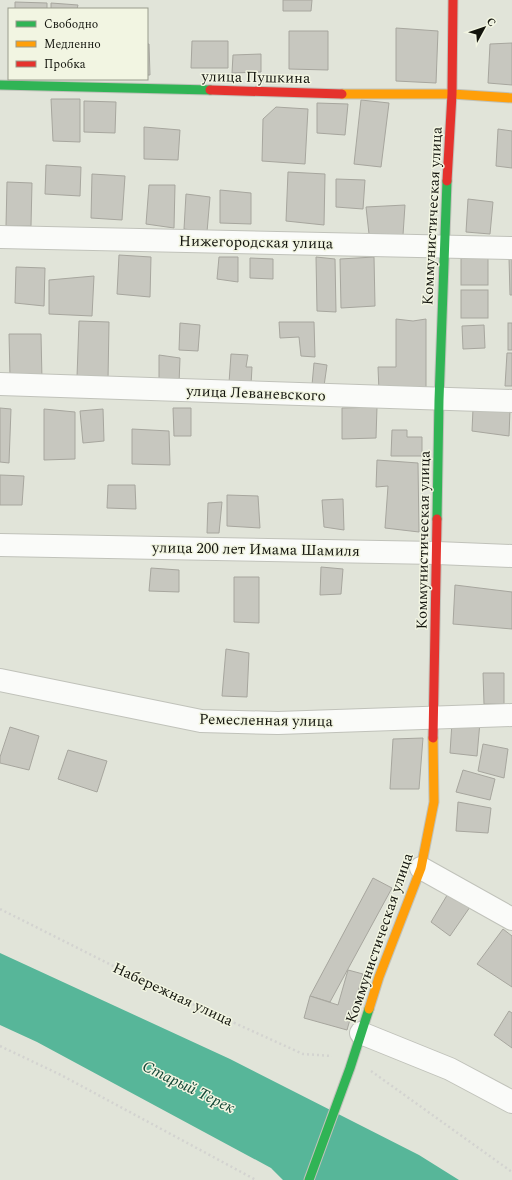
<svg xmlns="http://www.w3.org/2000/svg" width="512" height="1180" font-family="Spectral,serif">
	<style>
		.water { fill: #57b699 }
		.building { fill: #c7c7bf; stroke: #a7a69e }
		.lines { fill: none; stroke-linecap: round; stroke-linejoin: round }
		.street-casing { stroke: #c0c2ba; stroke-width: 24 }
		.fast-casing { stroke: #c0c2ba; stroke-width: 11 }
		.slow-casing { stroke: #c0c2ba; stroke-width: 11 }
		.jam-casing { stroke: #c0c2ba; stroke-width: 11 }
		.path { stroke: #d3d3d0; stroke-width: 2.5; stroke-dasharray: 2 3; stroke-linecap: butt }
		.street { stroke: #fafbf9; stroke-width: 22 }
		.fast { stroke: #30b455; stroke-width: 9 }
		.slow { stroke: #ff9f0a; stroke-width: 9 }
		.jam { stroke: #e5322d; stroke-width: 9 }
		.labels { text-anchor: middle; stroke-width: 3; stroke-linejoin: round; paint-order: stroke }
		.street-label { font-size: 15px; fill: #13140d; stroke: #f2f5e2 }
		.water-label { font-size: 16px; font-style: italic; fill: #154838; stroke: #f2f5e2 }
	</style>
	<rect width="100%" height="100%" fill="#e1e4d9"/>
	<path class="water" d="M0 953 230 1059 419 1155 459 1180H283L271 1168 37 1042 0 1025Z"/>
	<g class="building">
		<path d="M283 0H312L311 11H283Z"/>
		<path d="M15 2 47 3V9H15Z"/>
		<path d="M51 3 78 5 77 9H51Z"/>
		<path d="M396 28 438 31 436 83 396 81Z"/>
		<path d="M289 31H328V70L289 69Z"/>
		<path d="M192 41H228V68H191Z"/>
		<path d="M512 43V85L488 83 490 44Z"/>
		<path d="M147 44H149L150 75H147Z"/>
		<path d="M261 54V72L232 73 233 55Z"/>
		<path d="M51 99H80V142L53 141Z"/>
		<path d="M361 100 389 103 381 167 354 164Z"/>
		<path d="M84 101 116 102 115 133 84 132Z"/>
		<path d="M317 103 348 104 345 135 317 133Z"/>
		<path d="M276 107 308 109 305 164 262 161 263 119Z"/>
		<path d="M144 127 180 130 178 160 144 159Z"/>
		<path d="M498 129 512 131V168L496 166Z"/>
		<path d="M46 165 81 167 80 196 45 194Z"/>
		<path d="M288 172 325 174 324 225 286 221Z"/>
		<path d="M92 174 125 176 122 220 91 218Z"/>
		<path d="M336 179 365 180 363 209 336 207Z"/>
		<path d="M7 182 32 183 31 226H6Z"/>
		<path d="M149 185H175L174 228 146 224Z"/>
		<path d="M220 190 251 193V224L220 223Z"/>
		<path d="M186 194 210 197 207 232 184 229Z"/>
		<path d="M468 199 493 202 490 234 466 232Z"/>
		<path d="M405 205 403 235 369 234 366 207Z"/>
		<path d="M119 255 151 257 150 297 117 294Z"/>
		<rect x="461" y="255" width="27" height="30"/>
		<path d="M219 257H238V282L217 279Z"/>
		<path d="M316 257 335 259 336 312 317 311Z"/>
		<path d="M374 257 375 306 341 308 340 259Z"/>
		<path d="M250 258 273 259V279L250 278Z"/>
		<path d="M509 258H512V295H510Z"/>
		<path d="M16 267 45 268 44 306 15 303Z"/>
		<path d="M94 276 92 316 49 314V280Z"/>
		<rect x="461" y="290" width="27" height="28"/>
		<path d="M396 319 413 321 426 319V391H379L378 367H396Z"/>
		<path d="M79 321 109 322 108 380 77 377Z"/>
		<path d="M279 322H314L315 357 301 356 299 337 280 338Z"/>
		<path d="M180 323 200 325 198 351 179 350Z"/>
		<rect x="508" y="323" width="4" height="27"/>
		<path d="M484 325 485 348 463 349 462 326Z"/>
		<path d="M9 334H41L42 380 10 377Z"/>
		<path d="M507 353H512V386H505Z"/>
		<path d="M231 354 248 355 246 367H252L251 385 229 383Z"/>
		<path d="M159 355 180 358 179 384 159 383Z"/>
		<path d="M314 363 327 365 324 386 312 385Z"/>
		<path d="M377 407 376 438 342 439V408Z"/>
		<path d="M0 408 11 409 9 463 0 462Z"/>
		<path d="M173 408H191V436H174Z"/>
		<path d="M44 409 75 412V459L44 460Z"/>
		<path d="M103 409 104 441 83 443 80 411Z"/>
		<path d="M473 409 510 410 509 436 472 431Z"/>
		<path d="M132 429 169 431 170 465 132 464Z"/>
		<path d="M392 430H407V437H422V456H391Z"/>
		<path d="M377 460 418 463 419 532 385 528 388 486 376 487Z"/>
		<path d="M0 475 24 476 22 505H0Z"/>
		<path d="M108 485H135L136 509 107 508Z"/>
		<path d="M227 495 258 496 260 528 227 526Z"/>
		<path d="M343 499 344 530 324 527 322 500Z"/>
		<path d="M222 502 219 533H207L208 503Z"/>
		<path d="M321 567 343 569 341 594 320 595Z"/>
		<path d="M151 568 179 570V592L149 591Z"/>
		<path d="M234 577H259V623L234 622Z"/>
		<path d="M455 585 512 592V629L453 624Z"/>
		<path d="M226 649 249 653 247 697 222 696Z"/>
		<path d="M483 673H504V704H484Z"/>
		<path d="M452 722H480L477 756 450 753Z"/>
		<path d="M10 727 39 736 29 770 0 763V757Z"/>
		<path d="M423 738 419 789H390L393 739Z"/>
		<path d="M483 744 508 749 504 778 478 771Z"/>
		<path d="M68 750 107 761 97 792 58 779Z"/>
		<path d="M463 770 495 779 490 800 456 792Z"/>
		<path d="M458 802 491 808 488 833 456 831Z"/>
		<path d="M373 878 392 888 330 1002 310 996Z"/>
		<path d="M449 892 470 907 450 936 431 922Z"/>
		<path d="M503 929 512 936V987L477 964Z"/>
		<path d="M348 970 363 974 347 1030 304 1018 310 996 338 1005Z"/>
		<path d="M509 1011 512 1013V1048L494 1035Z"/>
	</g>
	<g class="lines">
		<defs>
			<g id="street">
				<path d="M0 237 512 248"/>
				<path d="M0 384 512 401"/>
				<path d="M0 545 437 553 512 556"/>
				<path d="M0 680 201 721 278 723 512 715"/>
				<path d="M421 868 512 919"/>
				<path d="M361 1033 450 1069 512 1102"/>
			</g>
			<g id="fast">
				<path d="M0 85 210 90"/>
				<path d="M437 519 439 400 447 181"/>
				<path d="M309 1180 350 1068 369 1009"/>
			</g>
			<g id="slow">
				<path d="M342 94H452L512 98"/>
				<path d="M369 1009 379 977 421 868 434 802 433 738"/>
			</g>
			<g id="jam">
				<path d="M210 90 342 94"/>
				<path d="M447 181 452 94 453 0"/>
				<path d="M433 738 437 519"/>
			</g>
		</defs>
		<use href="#street" class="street-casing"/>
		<use href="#fast" class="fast-casing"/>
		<use href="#slow" class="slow-casing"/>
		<use href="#jam" class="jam-casing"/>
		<g class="path">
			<path d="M0 909 155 987 303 1054 332 1056"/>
			<path d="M0 1046 61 1075 256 1180"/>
			<path d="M371 1071 512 1172"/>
		</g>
		<use href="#street" class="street"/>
		<use href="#fast" class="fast"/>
		<use href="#slow" class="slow"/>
		<use href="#jam" class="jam"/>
	</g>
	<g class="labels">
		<g class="street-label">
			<text transform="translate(256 77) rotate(1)" y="5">улица Пушкина</text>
			<text transform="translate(432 216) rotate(-87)" y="5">Коммунистическая улица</text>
			<text transform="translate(256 242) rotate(1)" y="5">Нижегородская улица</text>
			<text transform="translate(256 393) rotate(2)" y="5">улица Леваневского</text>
			<text transform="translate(423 540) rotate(-89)" y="5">Коммунистическая улица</text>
			<text transform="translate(256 549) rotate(1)" y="5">улица 200 лет Имама Шамиля</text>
			<text transform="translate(266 720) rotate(1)" y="5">Ремесленная улица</text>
			<text transform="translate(379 938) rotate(-71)" y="5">Коммунистическая улица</text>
			<text transform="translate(173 994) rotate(25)" y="5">Набережная улица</text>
		</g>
		<g class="water-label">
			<text transform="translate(189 1086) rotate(26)" y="6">Старый Терек</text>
		</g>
	</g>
	<rect x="8" y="8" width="140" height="72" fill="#f2f5e2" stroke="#999b8d"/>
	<rect x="16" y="21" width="20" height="6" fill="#30b455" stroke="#999b8d"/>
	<text x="44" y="28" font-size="12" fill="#13140d">Свободно</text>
	<rect x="16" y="41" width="20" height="6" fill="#ff9f0a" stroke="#999b8d"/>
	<text x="44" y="48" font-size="12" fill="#13140d">Медленно</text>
	<rect x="16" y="61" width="20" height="6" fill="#e5322d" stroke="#999b8d"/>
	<text x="44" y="68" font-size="12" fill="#13140d">Пробка</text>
	<g transform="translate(484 28) rotate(50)" stroke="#f2f5e2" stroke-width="3" paint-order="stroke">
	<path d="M0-3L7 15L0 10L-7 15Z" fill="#13140d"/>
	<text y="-6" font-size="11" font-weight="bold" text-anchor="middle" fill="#13140d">С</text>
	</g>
</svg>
